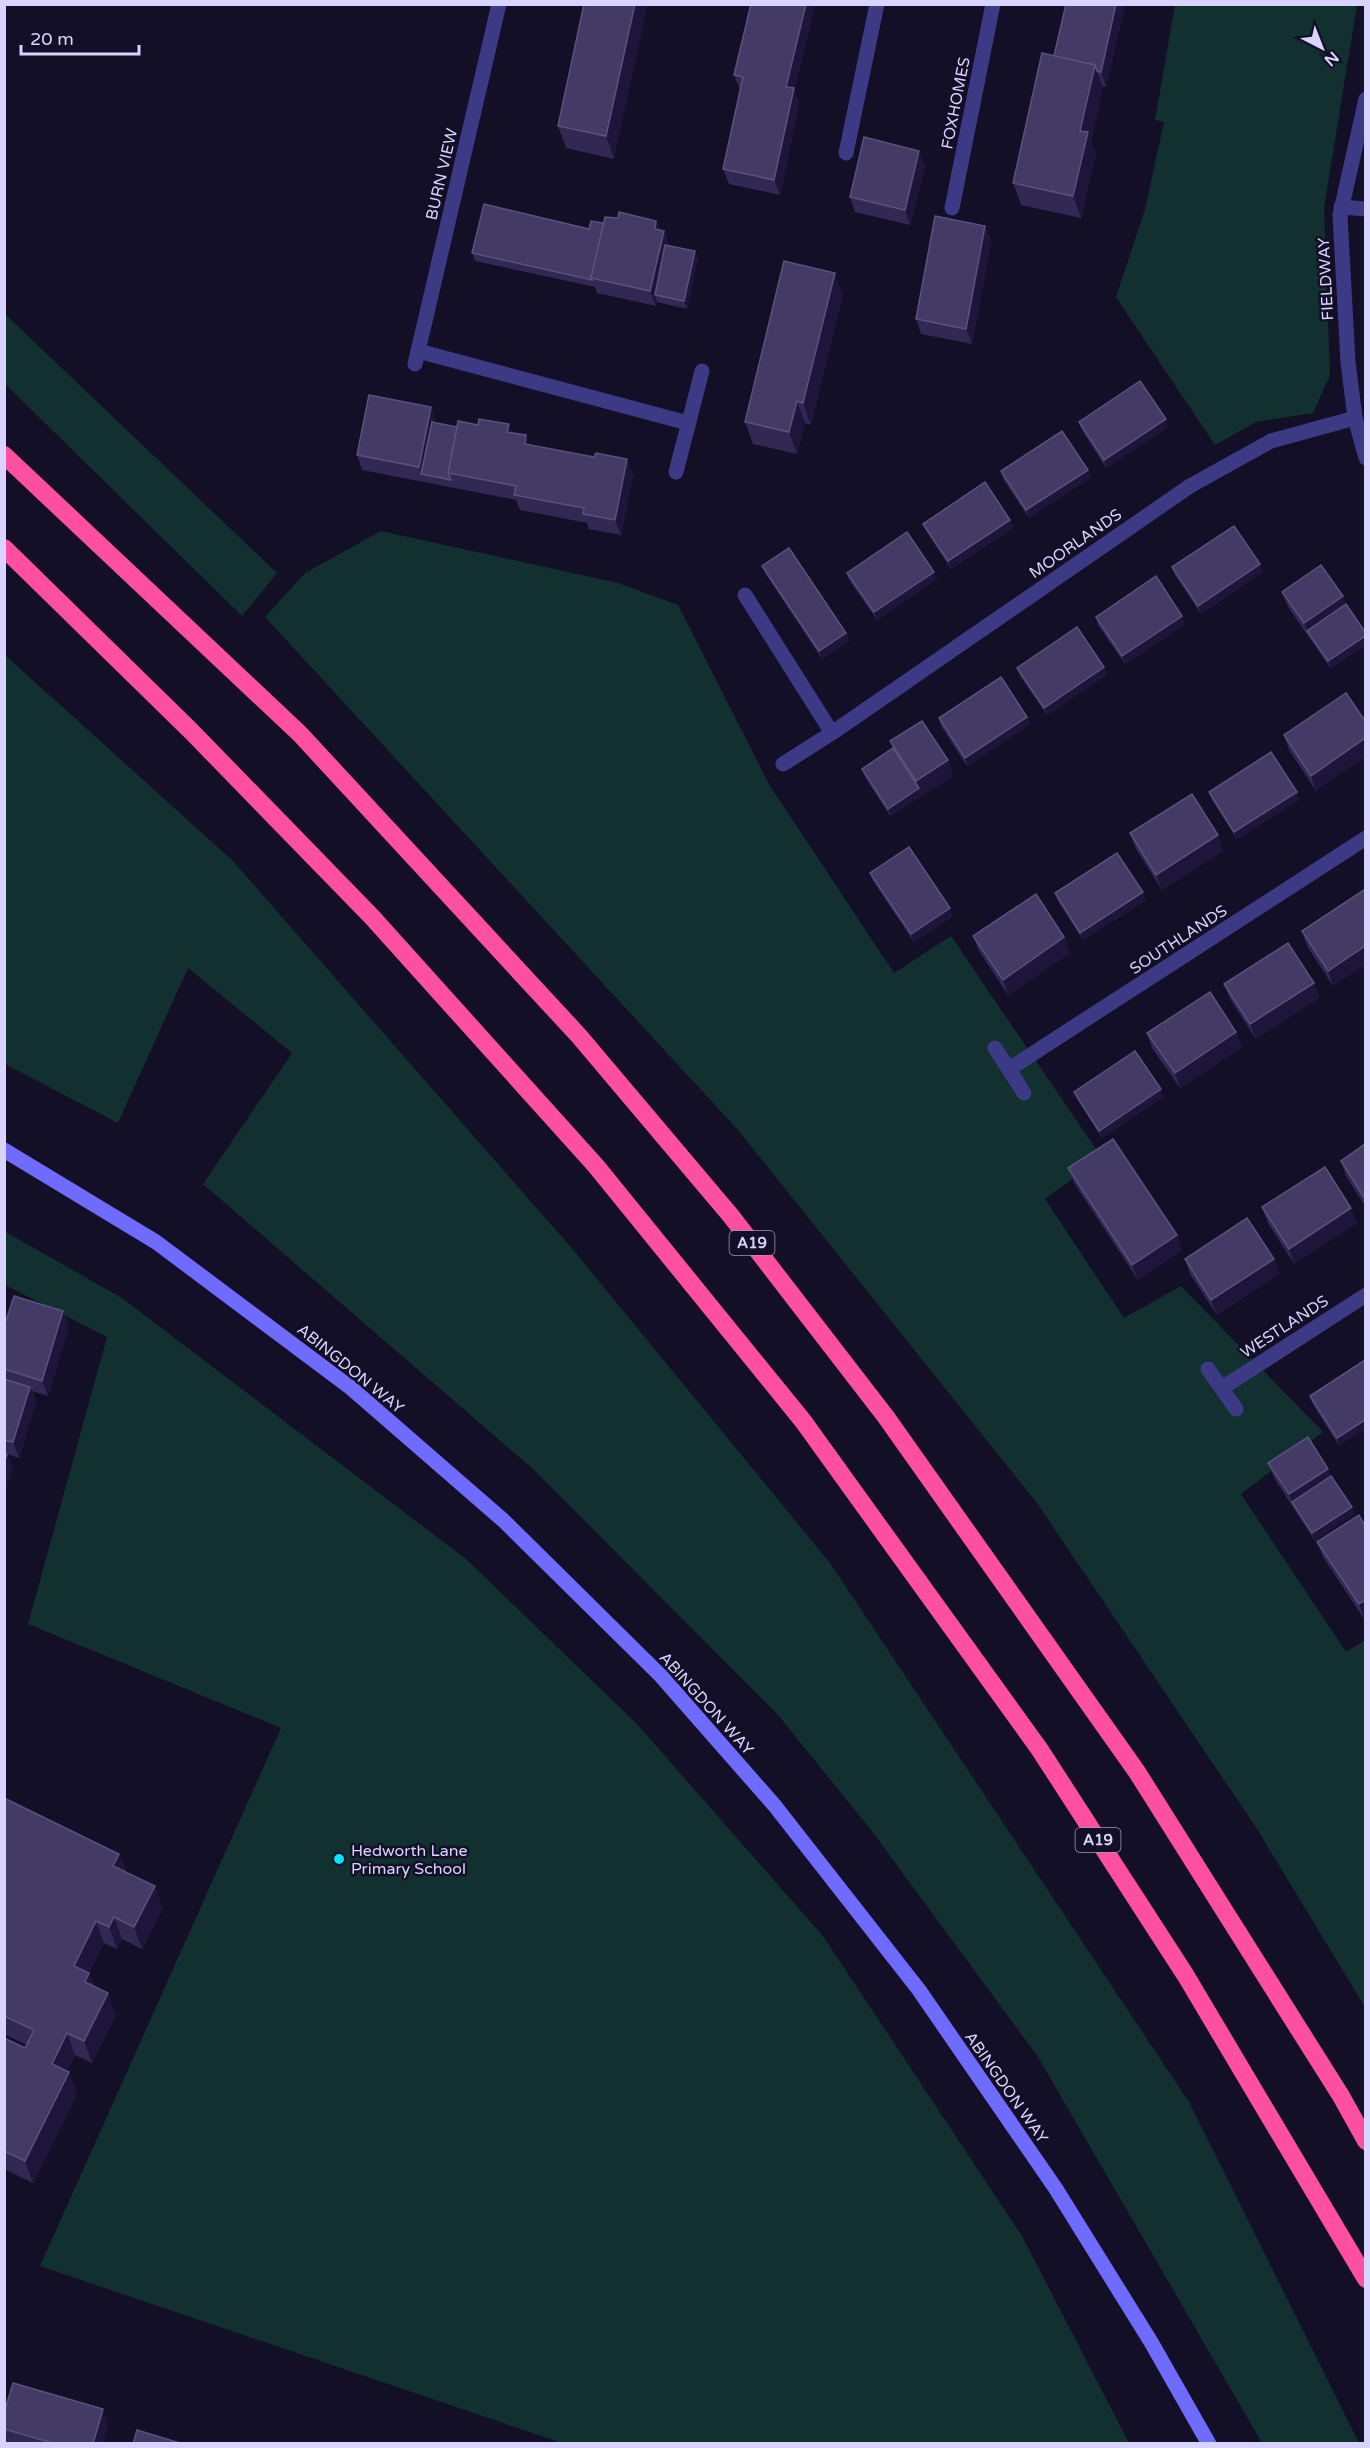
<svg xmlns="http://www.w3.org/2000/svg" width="1370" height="2448" font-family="'Varela Round',sans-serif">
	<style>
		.green { fill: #12302f }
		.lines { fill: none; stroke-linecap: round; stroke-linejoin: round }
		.street { stroke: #3d3a85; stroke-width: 15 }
		.secondary { stroke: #6f6bff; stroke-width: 15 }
		.highway { stroke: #ff4fa3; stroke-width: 18 }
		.wall { fill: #312854 }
		.shaded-wall { fill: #1d163a }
		.building { fill: #433a66; stroke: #5a527e; stroke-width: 1.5 }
		.poi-dot { fill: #00e5ff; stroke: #130f26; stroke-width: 2 }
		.labels { text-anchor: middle; stroke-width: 5; stroke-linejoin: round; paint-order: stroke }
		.shield { fill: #130f26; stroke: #9e99be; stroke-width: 1.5 }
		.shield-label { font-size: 15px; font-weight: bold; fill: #d9d4ff }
		.street-label { font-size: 16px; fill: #d9d4ff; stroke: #130f26 }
		.poi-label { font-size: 16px; fill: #d9d4ff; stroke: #130f26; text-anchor: start }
	</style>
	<rect width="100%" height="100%" fill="#130f26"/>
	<g class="green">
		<path d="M1175 5H1357L1324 208 1330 375 1313 413 1256 422 1215 445 1116 297 1145 209 1164 122 1155 120Z"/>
		<path d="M5 314 277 573 242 616 5 384Z"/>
		<path d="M381 531 618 583 678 605 770 786 894 973 951 936 1102 1158 1045 1199 1124 1318 1181 1286 1323 1432 1241 1494 1346 1652 1365 1640V2007L1257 1829 1037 1503 738 1130 265 617 305 573Z"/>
		<path d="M5 655 233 861 575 1252 830 1563 1189 2102 1359 2443H1262L1038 2057 871 1830 778 1715 533 1469 203 1184 292 1053 188 968 118 1123 5 1064Z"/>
		<path d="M4 1231 122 1298 466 1559 636 1723 823 1936 1022 2236 1129 2443H562L40 2266 281 1728 28 1624 107 1337 5 1285Z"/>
	</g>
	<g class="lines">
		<g class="street">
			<path d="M1366 99 1340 215 1348 362 1355 418 1366 458"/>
			<path d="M846 153 877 4"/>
			<path d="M1341 207 1366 209"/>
			<path d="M952 208 993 4"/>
			<path d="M418 351 688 423"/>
			<path d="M415 364 499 4"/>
			<path d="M676 472 702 371"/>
			<path d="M745 595 832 733 1190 486 1271 441 1355 418"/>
			<path d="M783 764 832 733"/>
			<path d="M995 1048 1024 1093"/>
			<path d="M1009 1069 1366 838"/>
			<path d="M1208 1369 1236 1409"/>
			<path d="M1222 1388 1366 1295"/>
		</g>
		<path class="secondary" d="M4 1150 156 1242 351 1388 504 1521 661 1676 775 1806 919 1990 1056 2189 1151 2342 1209 2444"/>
		<g class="highway">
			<path d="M4 455 300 734 579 1036 731 1216 886 1417 1137 1772 1341 2096 1366 2141"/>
			<path d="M4 548 191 731 372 917 596 1166 803 1421 1040 1750 1186 1976 1366 2279"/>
		</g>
	</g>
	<g class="wall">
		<path d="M584 4 614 159 566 148 558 126Z"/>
		<path d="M751 4H815L794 90 799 103 780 195 729 184 723 169 740 90 734 75Z"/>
		<path d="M1066 4H1125L1106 87H1103L1091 141 1096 154 1081 218 1021 205 1013 183 1054 56Z"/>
		<path d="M925 166 910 225 855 212 850 197Z"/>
		<path d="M618 218 656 221 660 230 670 246 695 251 698 259 687 309 657 302V301L656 306 597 293 595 287 475 261 472 253 589 229Z"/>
		<path d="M985 226 991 241 972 344 921 334 916 319Z"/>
		<path d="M843 295 811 425 805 423 797 454 753 444 745 422Z"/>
		<path d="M431 407 436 423 457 427 512 433 526 435 529 445 594 457 627 459 633 474 621 535 589 529 587 523 520 510 516 500 362 470 357 455Z"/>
		<path d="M1079 422 1168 427 1106 468 1082 430Z"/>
		<path d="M1088 470 1090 478 1029 518 1003 479 1001 471Z"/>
		<path d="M1010 520 1013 528 951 569 926 531 923 524Z"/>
		<path d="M1321 565 1331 669 1288 607 1282 592Z"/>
		<path d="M762 566 846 633 849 641 822 659 765 573Z"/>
		<path d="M1172 567 1263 572 1201 614 1175 575Z"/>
		<path d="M847 573 937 579 877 620 849 580Z"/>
		<path d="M1096 617 1185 624 1125 664 1098 625Z"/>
		<path d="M1017 668 1107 675 1047 715 1020 676Z"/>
		<path d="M1027 717 1030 724 967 766 941 726 939 718Z"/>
		<path d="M1365 721 1316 791 1289 750 1284 735Z"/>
		<path d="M890 741 948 760 953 776 890 816 865 777 862 769 893 748Z"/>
		<path d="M1209 792H1297L1299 800 1237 839 1212 800Z"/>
		<path d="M1130 833 1223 851 1162 890 1136 849Z"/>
		<path d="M870 873 953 916 914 942 873 881Z"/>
		<path d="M1364 890 1333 986 1307 946 1302 931Z"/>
		<path d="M1055 893 1146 900 1083 940 1058 901Z"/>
		<path d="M973 936 1064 937 1070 953 1008 995 979 951Z"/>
		<path d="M1314 983 1319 998 1256 1039 1230 999 1224 984Z"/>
		<path d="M1147 1033 1242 1047 1180 1088 1152 1048Z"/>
		<path d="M1074 1092 1163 1097 1102 1138 1077 1099Z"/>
		<path d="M1365 1144V1206L1346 1176 1341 1161Z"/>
		<path d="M1068 1168 1177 1235 1182 1250 1138 1280 1074 1183Z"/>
		<path d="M1262 1207 1357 1223 1294 1264 1268 1223Z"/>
		<path d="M1185 1259H1274L1279 1274 1217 1315 1190 1274Z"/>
		<path d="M63 1311 69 1326 48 1396 32 1391 36 1402 19 1458 4 1453V1327Z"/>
		<path d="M1365 1360 1339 1446 1312 1403 1310 1396Z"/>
		<path d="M1268 1463 1331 1476 1354 1514 1315 1541 1274 1478Z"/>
		<path d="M1365 1526V1619H1364L1323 1557 1317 1542Z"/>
		<path d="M4 1798 119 1854 126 1872 163 1908 142 1949 122 1939 117 1949 104 1943 89 1973 94 1986 116 2015 92 2063 75 2055 67 2071 69 2072 77 2094 33 2183 4 2169V2038L25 2048 27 2045 4 2034Z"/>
		<path d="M4 2413 108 2424 103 2444H9L6 2442 4 2439Z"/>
	</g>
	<g class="shaded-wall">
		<path d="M635 4H648L614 159 606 136Z"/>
		<path d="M806 4H815L794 90 799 103 780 195 774 180 786 87Z"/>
		<path d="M1116 4H1125L1106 87 1101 72Z"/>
		<path d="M1095 65 1103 87 1091 141 1096 154 1081 218 1073 196 1080 131Z"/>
		<path d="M919 151 925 166 910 225 905 210Z"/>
		<path d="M656 221 662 236 655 229Z"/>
		<path d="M985 226 991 241 972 344 966 329Z"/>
		<path d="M664 231 670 246 655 295 657 301 656 306 650 291Z"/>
		<path d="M695 251 698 259 687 309 684 301Z"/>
		<path d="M835 273 843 295 811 425 803 403Z"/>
		<path d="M797 401 805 423 797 454 789 432Z"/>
		<path d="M431 407 436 422 426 475 421 474 419 467Z"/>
		<path d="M1166 419 1168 427 1106 468 1104 460Z"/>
		<path d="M509 424 514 439 507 432Z"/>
		<path d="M526 435 531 451 525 444Z"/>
		<path d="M627 459 633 474 621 535 615 520Z"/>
		<path d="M1088 470 1090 478 1029 518 1026 510Z"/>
		<path d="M1010 520 1013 528 951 569 948 561Z"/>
		<path d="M1260 564 1263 572 1201 614 1198 606Z"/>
		<path d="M934 572 937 579 877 620 874 612Z"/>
		<path d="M1343 596 1349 611 1307 631 1304 623Z"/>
		<path d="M1182 616 1185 624 1125 664 1122 656Z"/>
		<path d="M846 633 849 641 822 659 819 651Z"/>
		<path d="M1365 636V645L1331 669 1328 661Z"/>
		<path d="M1104 667 1107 675 1047 715 1044 708Z"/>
		<path d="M1027 717 1030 724 967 766 965 758Z"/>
		<path d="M1365 738V757L1316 791 1311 776Z"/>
		<path d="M948 760 953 776 922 796 916 781Z"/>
		<path d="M919 788 922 796 890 816 888 809Z"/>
		<path d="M1297 792 1299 800 1237 839 1234 832Z"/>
		<path d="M1218 835 1223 851 1162 890 1156 875Z"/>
		<path d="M1143 892 1146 900 1083 940 1080 933Z"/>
		<path d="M950 908 953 916 914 942 911 934Z"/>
		<path d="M1064 937 1070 953 1008 995 1003 980Z"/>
		<path d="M1365 946V965L1333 986 1328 971Z"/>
		<path d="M1314 983 1319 998 1256 1039 1250 1024Z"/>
		<path d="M1236 1032 1242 1047 1180 1088 1175 1073Z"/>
		<path d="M1161 1089 1163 1097 1102 1138 1099 1131Z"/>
		<path d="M1351 1208 1357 1223 1294 1264 1289 1249Z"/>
		<path d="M1177 1235 1182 1250 1138 1280 1132 1265Z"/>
		<path d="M1274 1259 1279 1274 1217 1315 1211 1300Z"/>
		<path d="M63 1311 69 1326 48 1396 42 1381Z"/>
		<path d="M30 1387 36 1402 19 1458 13 1442Z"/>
		<path d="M1365 1420V1429L1339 1446 1337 1438Z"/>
		<path d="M7 1454 13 1469 4 1496V1463Z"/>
		<path d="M1328 1469 1334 1484 1292 1502 1289 1494Z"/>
		<path d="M1352 1507 1354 1514 1315 1541 1312 1533Z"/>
		<path d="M1365 1600V1619H1364L1359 1604Z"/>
		<path d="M119 1854 127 1876 113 1866Z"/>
		<path d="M155 1886 163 1908 142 1949 134 1927Z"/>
		<path d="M114 1917 122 1939 117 1949 109 1927Z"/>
		<path d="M96 1921 104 1943 82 1988 74 1966Z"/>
		<path d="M89 1973 97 1996 85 1982Z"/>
		<path d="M108 1993 116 2015 92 2063 84 2041Z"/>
		<path d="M67 2033 75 2055 60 2086 52 2064Z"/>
		<path d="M69 2072 77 2094 33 2183 25 2161Z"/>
		<path d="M103 2409 108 2424 103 2444H93Z"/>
	</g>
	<g class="building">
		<path d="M584 4H635L606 136 558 126Z"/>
		<path d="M751 4H806L786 87 794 88 774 180 723 169 743 77 734 75Z"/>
		<path d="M1066 4H1116L1101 72 1097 71 1095 65 1054 56Z"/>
		<path d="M1042 53 1095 65 1080 131 1088 132 1073 196 1013 183Z"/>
		<path d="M864 137 919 151 905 210 850 197Z"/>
		<path d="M484 204 589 229 591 221 604 223 591 278 592 280 472 253Z"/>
		<path d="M619 212 656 221 655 229 664 231 650 291 591 278 605 217 618 218Z"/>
		<path d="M935 216 985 226 966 329 916 319Z"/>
		<path d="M665 245 695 251 684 301 655 295Z"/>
		<path d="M784 261 835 273 803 403 797 401 789 432 745 422Z"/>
		<path d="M1140 381 1166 419 1104 460 1079 422Z"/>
		<path d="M369 395 431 407 419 467 357 455Z"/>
		<path d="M479 419 509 424 507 432 526 435 525 444 594 457 596 453 627 459 615 520 583 514 584 508 514 495 516 486 448 473 458 421 478 425Z"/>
		<path d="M432 422 457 427 448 473 451 480 421 474Z"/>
		<path d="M1062 431 1088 470 1026 510 1001 471Z"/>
		<path d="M985 482 1010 520 948 561 923 524Z"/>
		<path d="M1234 526 1260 564 1198 606 1172 567Z"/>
		<path d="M907 532 934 572 874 612 847 573Z"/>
		<path d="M789 548 846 633 819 651 762 566Z"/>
		<path d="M1321 565 1343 596 1304 623 1282 592Z"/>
		<path d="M1156 576 1182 616 1122 656 1096 617Z"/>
		<path d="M1346 604 1365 632V636L1328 661 1307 631Z"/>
		<path d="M1077 627 1104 667 1044 708 1017 668Z"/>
		<path d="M1001 677 1027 717 965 758 939 718Z"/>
		<path d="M1346 693 1365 721V738L1311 776 1284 735Z"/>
		<path d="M922 721 948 760 916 781 890 741Z"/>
		<path d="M893 748 919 788 888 809 862 769Z"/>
		<path d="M1271 752 1297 792 1234 832 1209 792Z"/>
		<path d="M1192 794 1218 835 1156 875 1130 833Z"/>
		<path d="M909 847 950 908 911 934 870 873Z"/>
		<path d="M1117 853 1143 892 1080 933 1055 893Z"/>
		<path d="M1364 890 1365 893V946L1328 971 1302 931Z"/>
		<path d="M1036 894 1064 937 1003 980 973 936Z"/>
		<path d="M1288 943 1314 983 1250 1024 1224 984Z"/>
		<path d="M1210 992 1236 1032 1175 1073 1147 1033Z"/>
		<path d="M1135 1051 1161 1089 1099 1131 1074 1092Z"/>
		<path d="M1113 1139 1177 1235 1132 1265 1068 1168Z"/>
		<path d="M1365 1144V1199L1341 1161Z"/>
		<path d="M1325 1167 1351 1208 1289 1249 1262 1207Z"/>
		<path d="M1247 1218 1274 1259 1211 1300 1185 1259Z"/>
		<path d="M14 1296 63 1311 42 1381 4 1369V1327Z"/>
		<path d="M1365 1360V1420L1337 1438 1310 1396Z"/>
		<path d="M4 1379 30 1387 13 1442 4 1440Z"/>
		<path d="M1308 1437 1328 1469 1289 1494 1268 1463Z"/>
		<path d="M4 1454H7L4 1463Z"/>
		<path d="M1331 1476 1352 1507 1312 1533 1292 1502Z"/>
		<path d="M1359 1515 1365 1526V1600L1359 1604 1317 1542Z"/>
		<path d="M4 1798 119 1854 113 1866 155 1886 134 1927 114 1917 109 1927 96 1921 74 1966 89 1973 85 1982 108 1993 84 2041 67 2033 52 2064 69 2072 25 2161 4 2151V2038L25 2048 34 2030 4 2016Z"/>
		<path d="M13 2383 103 2409 93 2444H56L4 2429V2413Z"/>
		<path d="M137 2430 183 2444H133Z"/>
	</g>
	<circle class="poi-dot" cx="339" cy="1859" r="6"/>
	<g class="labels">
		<g class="shield">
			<rect x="729.5" y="1231" width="45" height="24" rx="4.5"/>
			<rect x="1075.5" y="1828" width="45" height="24" rx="4.5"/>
		</g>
		<g class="shield-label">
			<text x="752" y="1248">A19</text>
			<text x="1098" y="1845">A19</text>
		</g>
		<g class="street-label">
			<text transform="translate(955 103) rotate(-79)" y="6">FOXHOMES</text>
			<text transform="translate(441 174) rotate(-77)" y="6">BURN VIEW</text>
			<text transform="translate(1325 279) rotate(-93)" y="6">FIELDWAY</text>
			<text transform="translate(1075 543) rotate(-35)" y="6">MOORLANDS</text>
			<text transform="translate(1178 939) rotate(-33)" y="6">SOUTHLANDS</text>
			<text transform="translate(1284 1326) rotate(-33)" y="6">WESTLANDS</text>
			<text transform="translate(351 1368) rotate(39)" y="6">ABINGDON WAY</text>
			<text transform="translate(707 1703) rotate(48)" y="6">ABINGDON WAY</text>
			<text transform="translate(1007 2087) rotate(55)" y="6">ABINGDON WAY</text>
		</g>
		<g class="poi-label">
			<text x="351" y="1856">Hedworth Lane<tspan x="351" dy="18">Primary School</tspan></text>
		</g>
	</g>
	<rect width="1370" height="2448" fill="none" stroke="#d9d4ff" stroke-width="12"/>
	<g transform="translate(1322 48) rotate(138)" stroke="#130f26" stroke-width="4.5" paint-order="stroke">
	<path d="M0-4.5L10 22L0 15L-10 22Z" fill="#d9d4ff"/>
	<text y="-9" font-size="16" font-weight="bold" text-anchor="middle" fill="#d9d4ff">N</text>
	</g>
	<path d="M21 45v9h118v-9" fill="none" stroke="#d9d4ff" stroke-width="3"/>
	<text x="30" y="45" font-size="18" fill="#d9d4ff" stroke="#130f26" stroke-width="4.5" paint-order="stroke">20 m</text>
</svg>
